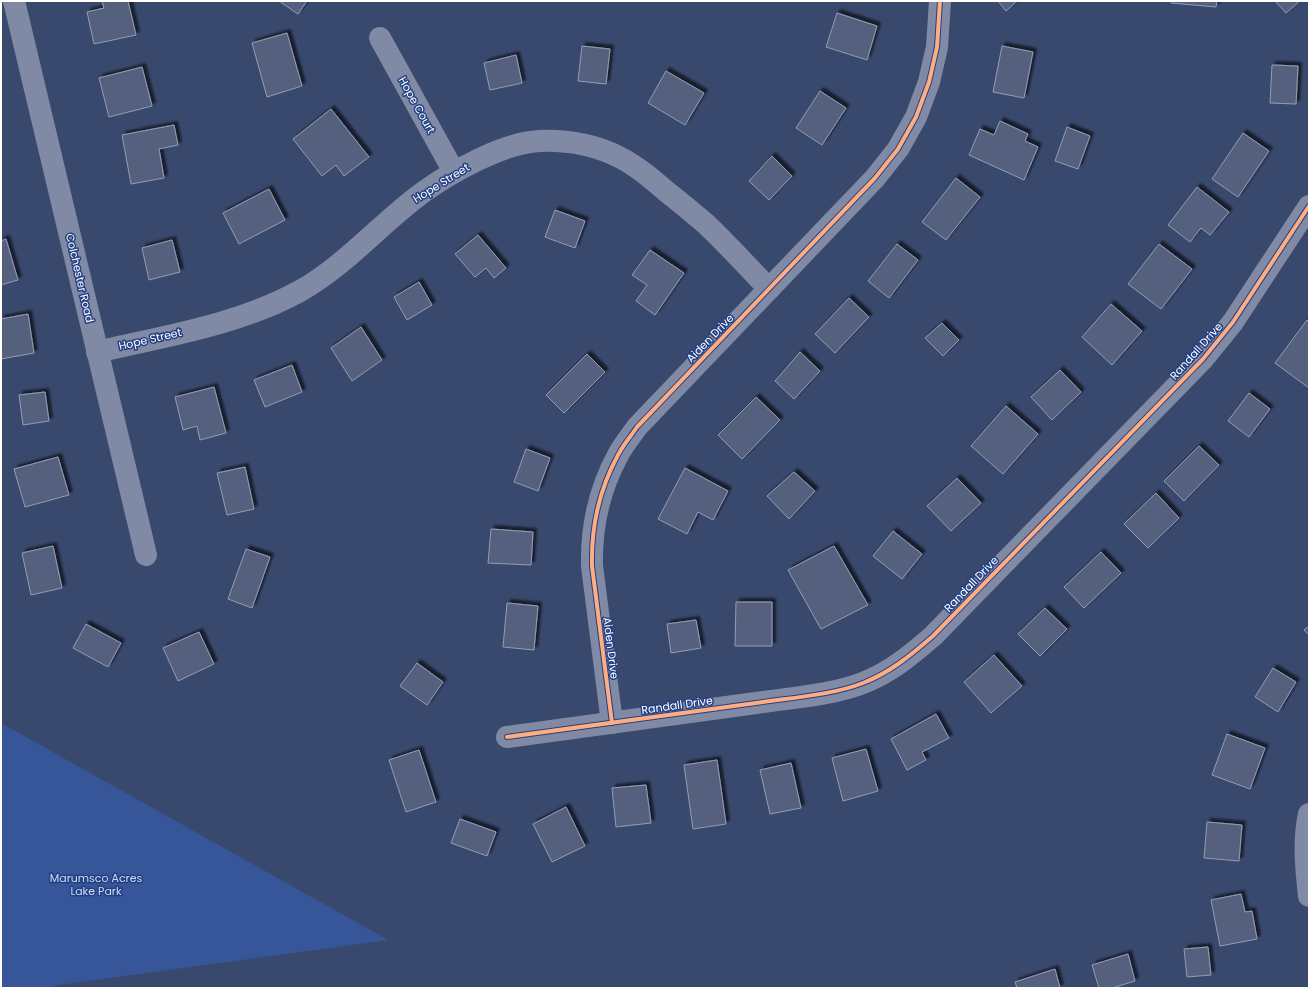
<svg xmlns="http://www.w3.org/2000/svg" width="1310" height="989" font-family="Poppins,sans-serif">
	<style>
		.green { fill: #37569a }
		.building { fill: #54617e; stroke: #939db2; filter: url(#shadow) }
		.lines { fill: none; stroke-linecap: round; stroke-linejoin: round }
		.street { stroke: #808aa4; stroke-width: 22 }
		.cycleway-casing { stroke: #234084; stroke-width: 6 }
		.cycleway { stroke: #ffac80; stroke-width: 4 }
		.labels { text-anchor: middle; stroke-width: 3; stroke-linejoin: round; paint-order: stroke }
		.street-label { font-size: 11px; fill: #fff; stroke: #234084 }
		.park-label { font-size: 11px; fill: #d0dcf6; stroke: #234084 }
	</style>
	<defs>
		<filter id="shadow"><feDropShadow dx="3.5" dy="-3.5" stdDeviation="1" flood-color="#0009"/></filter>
	</defs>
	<rect width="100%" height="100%" fill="#39496e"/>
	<path class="green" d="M1 723 388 940 58 985 48 988H1Z"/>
	<g class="building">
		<path d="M102 1H128L136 35 94 44 87 12 104 8Z"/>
		<path d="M279 1H307L298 14Z"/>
		<path d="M998 1H1017L1006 11Z"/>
		<path d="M1171 1H1217L1216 7 1171 3Z"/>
		<path d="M1275 1H1300L1286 13Z"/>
		<path d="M837 13 877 26 867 60 826 47Z"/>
		<path d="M287 33 302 86 267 97 252 43Z"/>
		<path d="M582 46 610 49 606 84 578 81Z"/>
		<path d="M1002 46 1033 52 1024 98 993 92Z"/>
		<path d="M516 55 522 83 490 90 484 63Z"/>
		<path d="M1272 65 1298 66 1296 104 1270 103Z"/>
		<path d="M142 67 152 106 109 117 99 78Z"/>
		<path d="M666 71 704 93 685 125 648 103Z"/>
		<path d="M820 91 846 108 822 145 796 128Z"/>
		<path d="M331 109 369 157 344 176 336 165 322 176 293 139Z"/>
		<path d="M1000 121 1028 134 1025 141 1038 147 1024 180 969 155 980 129 994 135Z"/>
		<path d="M174 125 178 145 159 149 164 178 131 184 122 135Z"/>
		<path d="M1067 127 1090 136 1078 169 1055 161Z"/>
		<path d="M1243 133 1269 151 1238 197 1212 179Z"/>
		<path d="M772 156 792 176 769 200 749 181Z"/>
		<path d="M956 178 980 197 946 240 922 222Z"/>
		<path d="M1197 187 1229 212 1210 235 1201 228 1190 242 1168 225Z"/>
		<path d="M269 189 285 220 239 244 223 213Z"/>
		<path d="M555 210 585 221 575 248 545 237Z"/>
		<path d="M478 235 506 268 494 278 486 268 475 277 455 254Z"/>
		<path d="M6 239 18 280 1 285V241Z"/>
		<path d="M172 240 180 272 149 280 142 248Z"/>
		<path d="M897 244 918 260 889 298 868 281Z"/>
		<path d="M1159 244 1192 269 1161 309 1128 284Z"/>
		<path d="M650 250 684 273 655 315 636 301 647 285 632 275Z"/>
		<path d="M419 282 432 305 407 320 394 297Z"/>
		<path d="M849 298 869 317 835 353 815 334Z"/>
		<path d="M1111 304 1142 331 1112 365 1082 337Z"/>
		<path d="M28 314 34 353 1 359V319Z"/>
		<path d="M1307 320 1309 322V388L1275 363Z"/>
		<path d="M942 323 959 340 943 356 925 338Z"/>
		<path d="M361 327 382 360 352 381 331 348Z"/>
		<path d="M800 352 820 371 794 399 775 381Z"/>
		<path d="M587 354 605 372 564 413 546 395Z"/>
		<path d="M292 365 302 392 265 407 254 380Z"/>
		<path d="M1060 370 1081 392 1052 420 1031 397Z"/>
		<path d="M214 387 226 433 200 440 197 426 183 430 175 397Z"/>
		<path d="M45 392 49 421 23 425 19 395Z"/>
		<path d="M1249 393 1270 409 1249 437 1228 421Z"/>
		<path d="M756 397 780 420 742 459 718 435Z"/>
		<path d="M1006 406 1038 434 1003 474 971 446Z"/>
		<path d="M1199 446 1219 465 1184 501 1164 481Z"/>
		<path d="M526 449 550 458 538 491 514 482Z"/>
		<path d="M58 457 69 495 25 507 14 469Z"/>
		<path d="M245 467 254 509 227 515 217 473Z"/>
		<path d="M685 468 728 491 713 520 698 512 687 534 658 519Z"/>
		<path d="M794 472 815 491 789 519 767 496Z"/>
		<path d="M957 478 981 503 951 531 927 506Z"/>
		<path d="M1156 493 1179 518 1148 548 1124 524Z"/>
		<path d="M491 529 533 532 531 565 488 563Z"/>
		<path d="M893 531 922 554 902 579 873 556Z"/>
		<path d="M53 546 62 588 31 595 22 553Z"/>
		<path d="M834 546 868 605 821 629 788 570Z"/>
		<path d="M246 549 270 557 252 608 228 599Z"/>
		<path d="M1101 552 1121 573 1084 608 1064 587Z"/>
		<path d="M736 602H772V646H735Z"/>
		<path d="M507 603 538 606 534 650 503 647Z"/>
		<path d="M1045 608 1067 629 1040 656 1018 634Z"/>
		<path d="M696 620 701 648 671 653 667 624Z"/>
		<path d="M86 624 121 643 108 667 73 648Z"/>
		<path d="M1309 626V635L1304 630Z"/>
		<path d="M199 632 214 664 178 681 163 648Z"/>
		<path d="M994 655 1022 686 991 713 964 682Z"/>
		<path d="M417 663 443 682 427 705 400 686Z"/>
		<path d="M1273 668 1296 682 1278 712 1255 697Z"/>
		<path d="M936 714 949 738 922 752 926 760 907 770 891 739Z"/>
		<path d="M1227 734 1265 748 1250 789 1212 775Z"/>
		<path d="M866 749 878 791 843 801 832 758Z"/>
		<path d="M419 750 436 802 406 812 389 760Z"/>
		<path d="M717 760 726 824 693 829 684 765Z"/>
		<path d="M791 763 801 808 770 814 760 770Z"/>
		<path d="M646 785 651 823 616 827 612 788Z"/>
		<path d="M566 807 585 846 552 862 533 824Z"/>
		<path d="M460 819 496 832 487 856 451 843Z"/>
		<path d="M1207 822 1242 825 1239 861 1204 858Z"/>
		<path d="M1241 894 1245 912 1252 911 1257 939 1220 946 1211 900Z"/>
		<path d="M1208 947 1211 975 1187 977 1184 949Z"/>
		<path d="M1128 954 1135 981 1112 988H1099L1092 965Z"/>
		<path d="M1055 969 1060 988H1017L1015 982Z"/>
	</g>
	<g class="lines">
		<g class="street">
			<path d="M14 1 146 555"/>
			<path d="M380 38 454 172"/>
			<path d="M97 352C165 336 238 325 300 291 346 265 380 224 422 193 451 172 503 143 539 141 566 140 595 145 619 157 637 166 652 179 667 192 680 202 693 213 706 224 728 245 748 267 769 289"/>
			<path d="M612 723 592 566C591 527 599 490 618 455 623 445 631 436 637 427L875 178 898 149 916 117 929 82 937 47 940 1"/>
			<path d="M507 737C590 726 673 715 756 703 789 698 833 695 863 683 891 672 911 655 933 636L1203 359 1233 322 1309 206"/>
			<path d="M1309 814C1303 841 1306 869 1309 896"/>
		</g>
		<defs>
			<g id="cycleway">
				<path d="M612 723 592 566C591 527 599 490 618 455 623 445 631 436 637 427L875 178 898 149 916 117 929 82 937 47 940 1"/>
				<path d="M507 737C590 726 673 715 756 703 789 698 833 695 863 683 891 672 911 655 933 636L1203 359 1233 322 1309 206"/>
			</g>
		</defs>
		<use href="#cycleway" class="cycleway-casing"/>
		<use href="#cycleway" class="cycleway"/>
	</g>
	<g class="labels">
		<g class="street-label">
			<text transform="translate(417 105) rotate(61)" y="4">Hope Court</text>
			<text transform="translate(441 183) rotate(-32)" y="4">Hope Street</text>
			<text transform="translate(80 278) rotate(77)" y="4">Colchester Road</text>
			<text transform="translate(710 338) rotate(-46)" y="4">Aiden Drive</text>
			<text transform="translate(150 339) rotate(-13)" y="4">Hope Street</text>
			<text transform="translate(1196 351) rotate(-48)" y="4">Randall Drive</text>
			<text transform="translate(971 584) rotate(-46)" y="4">Randall Drive</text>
			<text transform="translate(611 648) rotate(83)" y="4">Aiden Drive</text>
			<text transform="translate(677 705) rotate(-8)" y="4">Randall Drive</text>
		</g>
		<g class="park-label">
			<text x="96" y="882">Marumsco Acres<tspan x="96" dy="13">Lake Park</tspan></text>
		</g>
	</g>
	<rect width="1310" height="989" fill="none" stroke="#ffffff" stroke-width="4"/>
</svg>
